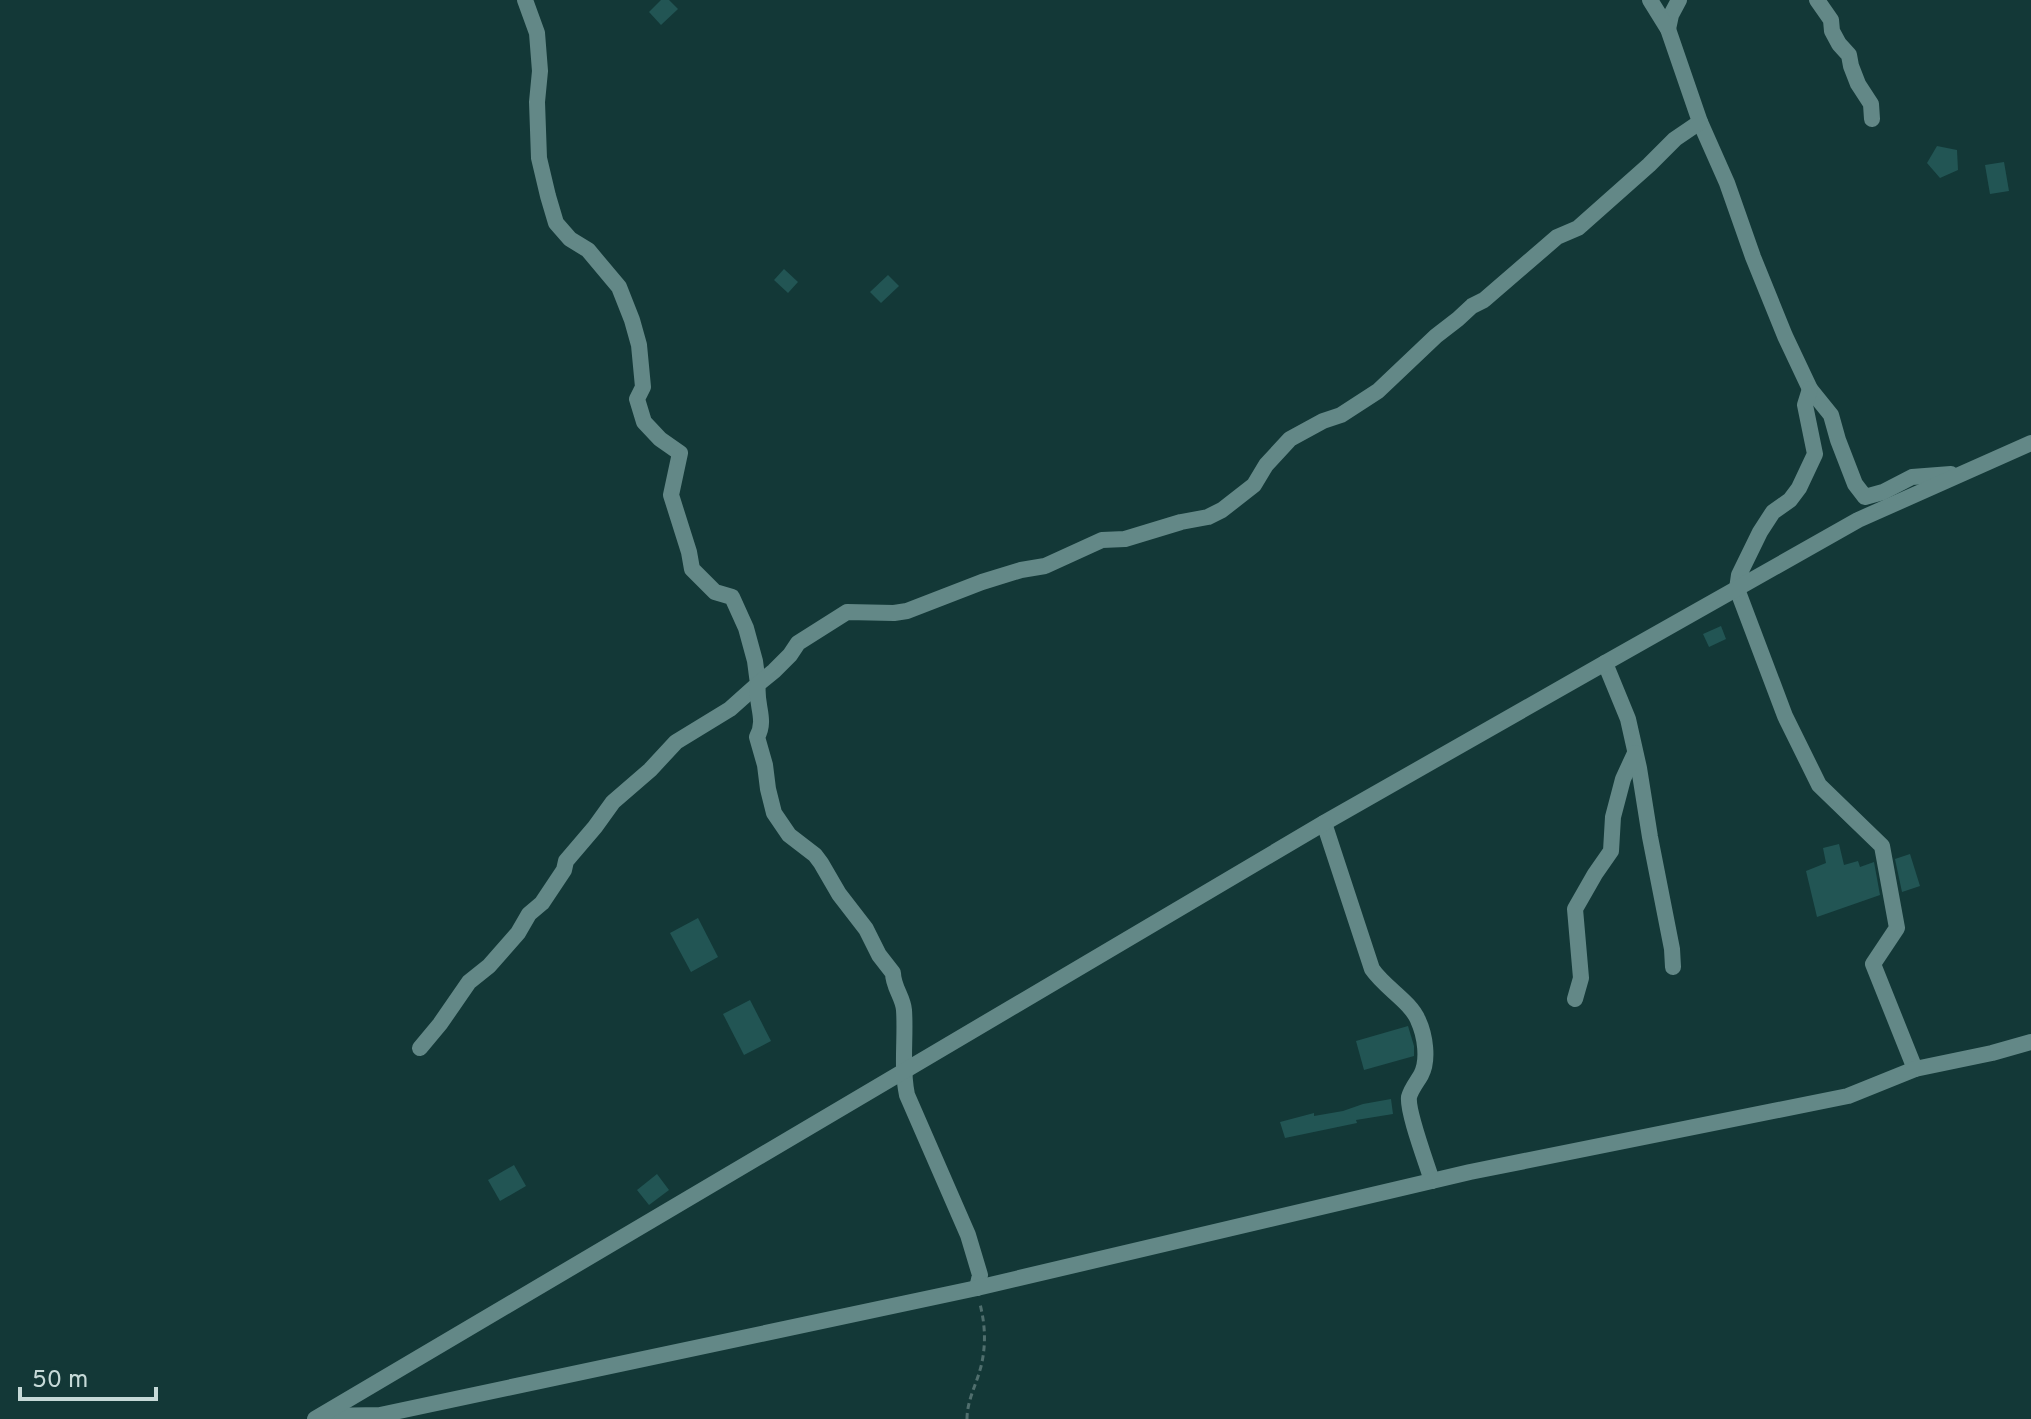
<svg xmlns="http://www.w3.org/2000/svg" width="2031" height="1419" font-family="Overpass,sans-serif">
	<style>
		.building { fill: #225554 }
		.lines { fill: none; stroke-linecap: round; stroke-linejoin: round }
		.path { stroke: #4f6e6d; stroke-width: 3; stroke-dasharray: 6 4; stroke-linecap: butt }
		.street { stroke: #638887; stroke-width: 16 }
	</style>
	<rect width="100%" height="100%" fill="#133837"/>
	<g class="building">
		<path d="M661 0H669L678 9 661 25 649 12Z"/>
		<path d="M1937 146 1957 150 1958 170 1940 178 1927 163Z"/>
		<path d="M2004 162 2009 191 1990 194 1985 165Z"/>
		<path d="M784 269 798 282 788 293 774 280Z"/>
		<path d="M888 275 899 286 881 303 870 292Z"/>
		<path d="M1721 626 1726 639 1709 647 1703 634Z"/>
		<path d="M1839 844 1844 865 1858 861 1860 867 1874 862 1880 895 1817 917 1806 871 1826 863 1823 848Z"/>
		<path d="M1910 854 1920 886 1902 892 1895 859Z"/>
		<path d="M698 918 718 957 691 972 670 933Z"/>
		<path d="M750 1000 771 1041 744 1055 723 1014Z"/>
		<path d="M1408 1026 1414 1046V1056L1364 1070 1356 1041Z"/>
		<path d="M1391 1099 1393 1114 1356 1120 1357 1123 1285 1138 1280 1122 1314 1113V1116L1343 1111 1363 1104Z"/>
		<path d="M514 1165 526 1186 500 1201 488 1180Z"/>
		<path d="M657 1174 669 1190 649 1205 637 1190Z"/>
	</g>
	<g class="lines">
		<path class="path" d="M967 1419C967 1399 978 1382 982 1362 986 1342 985 1324 980 1304"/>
		<g class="street">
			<path d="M1817 0 1831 20 1832 31 1839 44 1849 55 1851 66 1858 84 1871 104 1872 119"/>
			<path d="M1668 29 1671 15 1679 0"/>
			<path d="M1700 122 1727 183 1753 257 1785 336 1810 389 1831 415 1838 440 1855 484 1865 497 1883 492 1912 477 1951 474"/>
			<path d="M1810 389 1805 405 1815 454 1799 488 1790 500 1773 512 1760 532 1739 575 1737 589 1785 716 1819 785 1882 846 1897 928 1873 964 1915 1069"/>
			<path d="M1605 663 1628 719 1639 768 1650 837 1672 949 1673 967"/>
			<path d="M1324 823 1372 969C1385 988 1410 1001 1418 1020 1425 1035 1429 1060 1421 1075 1417 1082 1411 1089 1409 1097 1407 1112 1427 1164 1432 1181"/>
			<path d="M1575 999 1581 978 1575 909 1595 874 1611 851 1613 817 1623 779 1635 753"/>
			<path d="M420 1048 440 1024 469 982 489 966 518 933 529 914 542 903 564 870 566 861 595 827 613 802 650 770 676 742 730 709 758 684 755 661 746 628 732 597 715 592 692 569 689 552 671 495 680 453 660 439 644 422 637 399 643 387 639 345 632 320 619 287 588 250 570 239 556 223 548 196 539 158 537 102 540 71 537 33 525 0"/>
			<path d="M977 1288 980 1275 968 1235 907 1095C901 1067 906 1038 904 1010 903 997 893 987 893 973L879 955 866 929 839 894 821 863 815 855 789 835 774 813 768 789 765 765 757 737C767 719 755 705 758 684L774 671 790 655 798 643 847 612 894 613 907 611 982 582 1021 570 1045 566 1102 540 1125 539 1181 522 1208 517 1222 510 1254 485 1266 465 1290 439 1323 421 1341 415 1378 391 1436 336 1458 319 1472 306 1484 300 1557 237 1578 228 1649 165 1675 139 1700 122 1668 29 1650 0"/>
			<path d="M322 1416 380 1415 977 1288 1470 1172 1848 1096 1915 1069 1992 1053 2031 1042"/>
			<path d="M315 1419 1324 823 1605 663 1858 520 2031 443"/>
		</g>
	</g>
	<path d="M20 1387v12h136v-12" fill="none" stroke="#c6dad8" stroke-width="4"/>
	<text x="32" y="1387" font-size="24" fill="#c6dad8" stroke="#133837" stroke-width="6" paint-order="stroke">50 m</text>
</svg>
